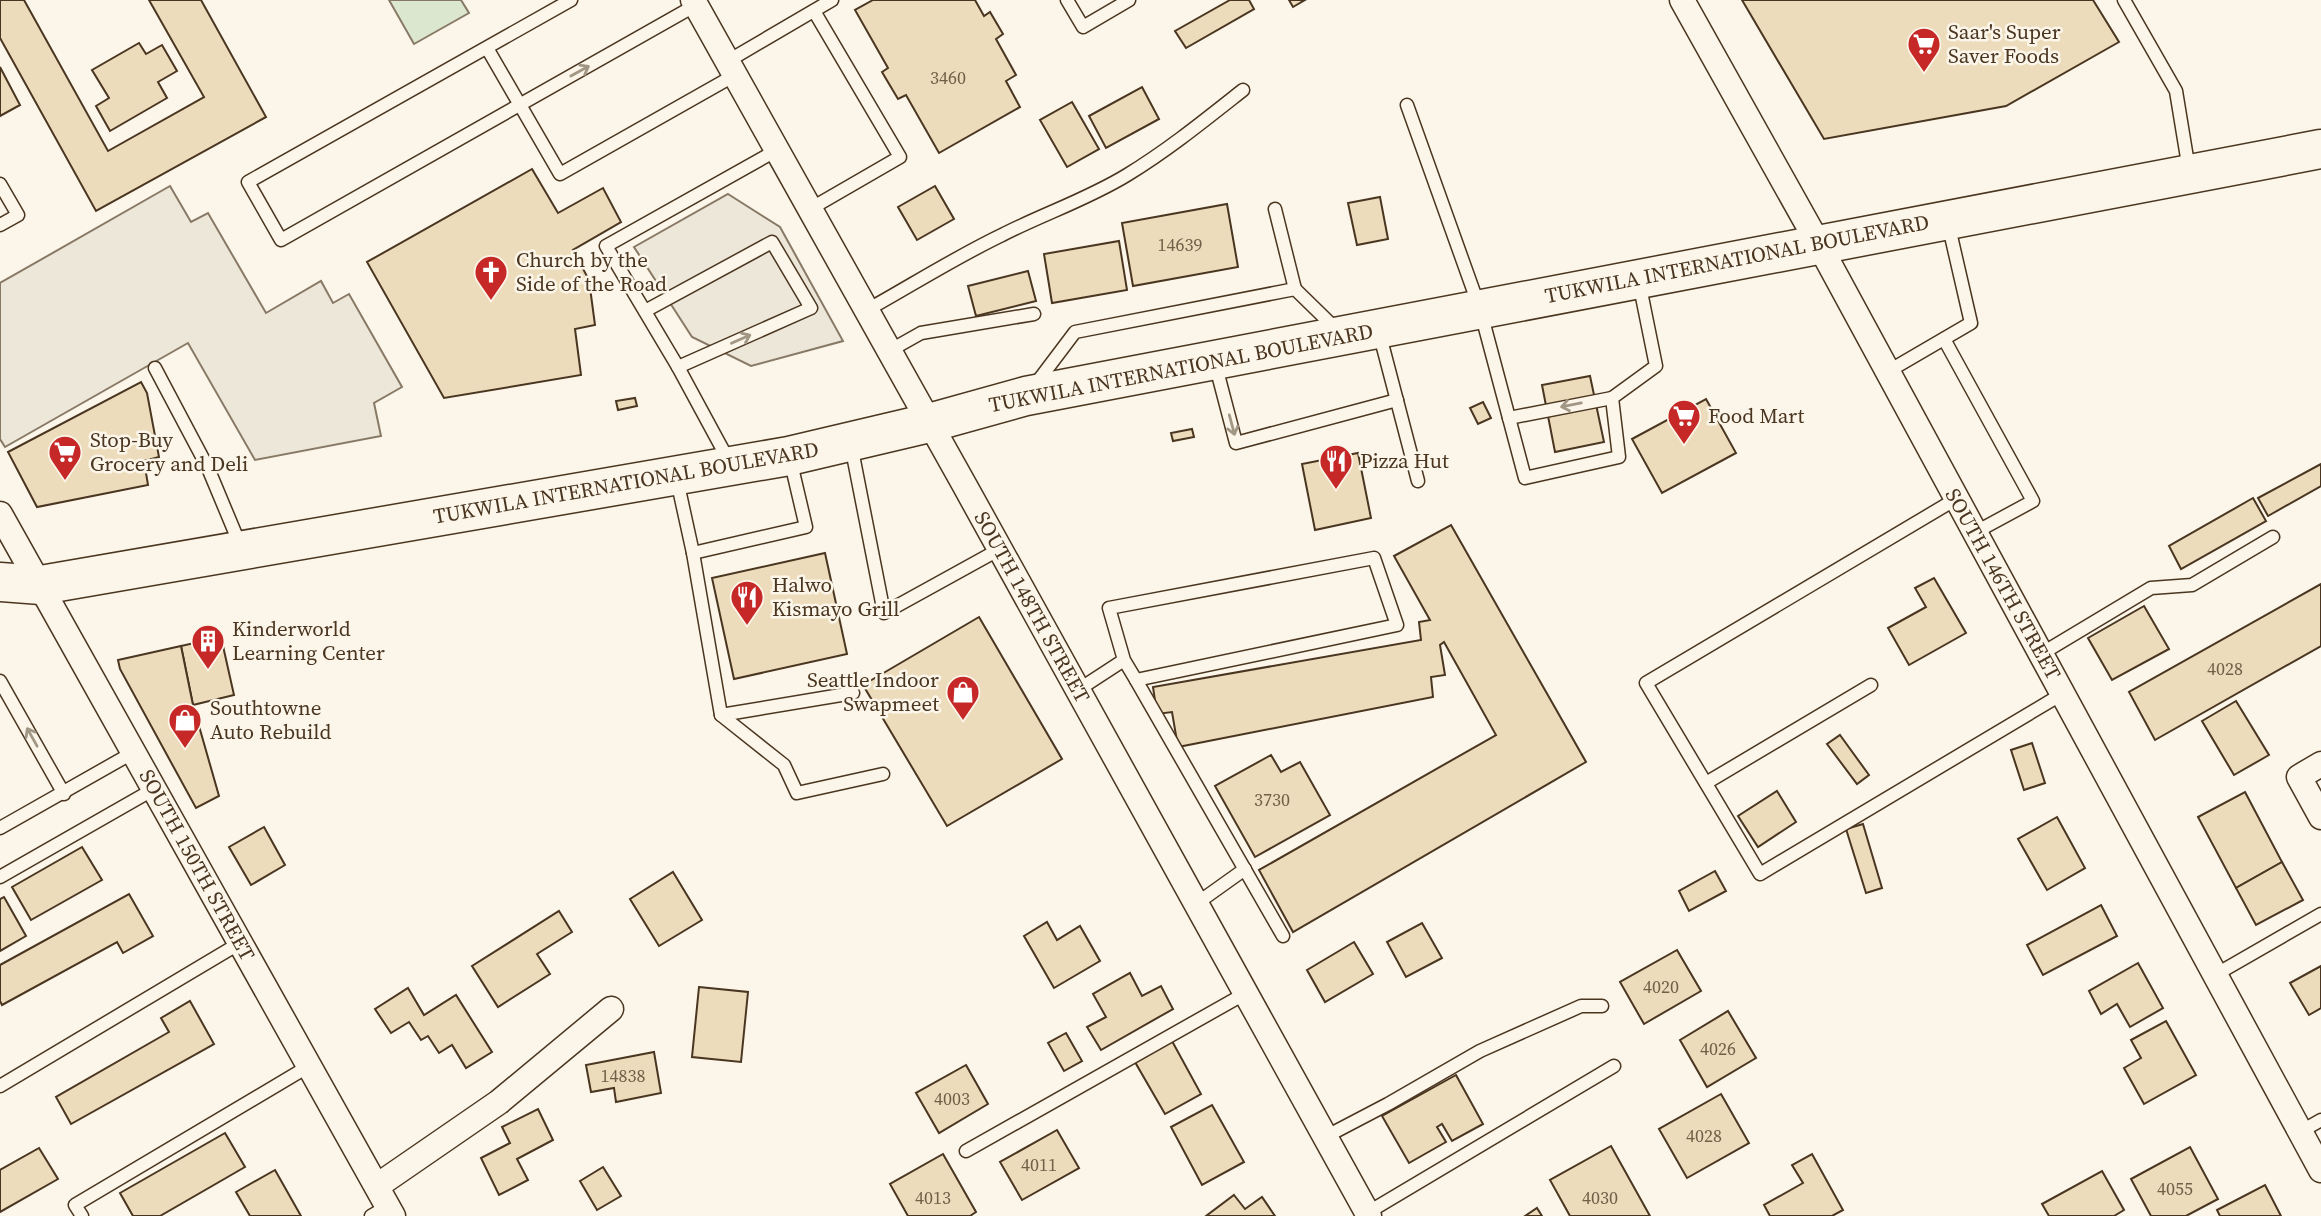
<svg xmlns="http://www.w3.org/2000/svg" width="2321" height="1216" font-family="'Source Serif 4',serif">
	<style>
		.green { fill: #dce7d0; stroke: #887966; stroke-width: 2 }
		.parking { fill: #ede7d9; stroke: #887966; stroke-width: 2 }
		.building { fill: #ecdcbc; stroke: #4a3520; stroke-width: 2 }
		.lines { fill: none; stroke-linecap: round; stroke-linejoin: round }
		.lane-casing { stroke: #4a3520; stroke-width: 15 }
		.street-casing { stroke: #4a3520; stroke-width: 27 }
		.primary-casing { stroke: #4a3520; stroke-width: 41 }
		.lane { stroke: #fbf6e9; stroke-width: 12 }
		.street { stroke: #fbf6e9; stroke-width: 24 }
		.primary { stroke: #fbf6e9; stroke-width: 38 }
		.oneway { stroke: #a29684 }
		.labels { text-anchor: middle; stroke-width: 5; stroke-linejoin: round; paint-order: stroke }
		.number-label { font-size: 18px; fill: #725f47 }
		.poi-label { font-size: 21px; fill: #4a3520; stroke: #fbf6e9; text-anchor: start }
		.street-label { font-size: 21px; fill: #4a3520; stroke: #fbf6e9 }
	</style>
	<rect width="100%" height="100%" fill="#fbf6e9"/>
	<path class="green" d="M389 0H461L469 13 414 44Z"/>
	<g class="parking">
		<path d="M170 186 191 222 208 213 266 313 321 281 333 303 349 294 402 387 374 403 381 436 255 460 188 343 5 447 0 439V283Z"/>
		<path d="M728 194 780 227 843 341 751 366 692 337 634 247Z"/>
	</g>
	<g class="building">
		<path d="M0 0H24L108 151 204 97 149 0H201L266 117 96 211 0 38Z"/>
		<path d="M873 0H975L984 16 990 12 1003 34 996 39 1016 75 1006 81 1020 107 939 153 906 95 898 99 882 72 888 68 855 10Z"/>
		<path d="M1230 0H1249L1254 9 1186 48 1175 31Z"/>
		<path d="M1289 0H1305L1293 7Z"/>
		<path d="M1742 0H2093L2119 42 2006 106 1824 139Z"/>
		<path d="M139 43 146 54 162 45 177 71 158 82 167 98 110 131 96 106 109 98 92 70Z"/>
		<path d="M0 67 20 105 0 116Z"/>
		<path d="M1142 87 1159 119 1106 148 1089 116Z"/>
		<path d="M1072 102 1099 149 1067 167 1040 120Z"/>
		<path d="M532 169 558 213 603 188 621 222 573 250 589 280 595 325 575 329 581 375 444 398 367 262Z"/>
		<path d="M935 186 954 219 917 240 898 207Z"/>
		<path d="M1380 197 1388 239 1357 245 1348 203Z"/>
		<path d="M1227 204 1238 267 1133 286 1122 223Z"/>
		<path d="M1119 241 1127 290 1052 303 1044 254Z"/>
		<path d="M1028 271 1036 301 976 316 968 286Z"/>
		<path d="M1590 376 1604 442 1555 452 1542 385Z"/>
		<path d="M141 382 147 393 159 457 144 461 148 485 37 507 8 452Z"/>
		<path d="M635 398 637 406 618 410 616 401Z"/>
		<path d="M1706 399 1736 453 1662 493 1632 439Z"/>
		<path d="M1483 402 1491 418 1478 424 1470 408Z"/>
		<path d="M1192 429 1194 437 1173 441 1171 433Z"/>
		<path d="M1358 453 1371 518 1315 530 1302 464Z"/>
		<path d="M2321 464V486L2268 516 2258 498Z"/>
		<path d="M2253 498 2266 521 2181 569 2169 546Z"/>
		<path d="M1451 525 1586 762 1293 932 1259 870 1496 735 1444 642 1440 645 1445 675 1431 677 1433 697 1178 747 1172 712 1157 714 1153 687 1421 640 1419 622 1430 620 1394 556Z"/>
		<path d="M825 553 847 654 734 679 712 578Z"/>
		<path d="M1934 578 1966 633 1909 665 1888 628 1926 607 1915 588Z"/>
		<path d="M2321 584V646L2155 740 2129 692Z"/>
		<path d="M2144 606 2169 649 2112 680 2088 638Z"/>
		<path d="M979 617 1062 759 947 826 863 685Z"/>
		<path d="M221 637 234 695 193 705 181 646Z"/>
		<path d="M181 646 193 705 219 796 196 808 120 669 118 660Z"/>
		<path d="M2236 701 2269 755 2234 775 2202 721Z"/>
		<path d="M1840 735 1869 775 1857 784 1827 744Z"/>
		<path d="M2032 743 2045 783 2024 790 2011 750Z"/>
		<path d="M1271 755 1281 772 1300 762 1330 815 1255 857 1215 786Z"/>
		<path d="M1777 791 1796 822 1758 847 1738 816Z"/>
		<path d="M2245 792 2282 862 2236 888 2198 817Z"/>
		<path d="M2057 817 2085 868 2047 890 2018 839Z"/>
		<path d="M1863 824 1882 888 1866 893 1846 829Z"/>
		<path d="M264 827 285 865 251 885 229 847Z"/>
		<path d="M82 847 102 880 31 920 12 887Z"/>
		<path d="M2282 862 2303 900 2256 925 2236 888Z"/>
		<path d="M1715 871 1726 891 1689 911 1679 891Z"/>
		<path d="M673 872 702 920 659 946 630 899Z"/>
		<path d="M129 894 153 936 123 953 117 942 2 1005 0 1001V965Z"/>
		<path d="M4 897 26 936 0 951V899Z"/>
		<path d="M2101 905 2117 936 2043 975 2027 945Z"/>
		<path d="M559 911 572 932 537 954 550 974 498 1007 472 966Z"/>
		<path d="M1047 922 1057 940 1080 926 1100 961 1054 988 1024 936Z"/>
		<path d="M1422 923 1442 958 1406 977 1387 942Z"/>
		<path d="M1354 942 1373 974 1325 1002 1307 970Z"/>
		<path d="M1677 950 1701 991 1644 1024 1620 982Z"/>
		<path d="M2138 963 2163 1008 2130 1027 2117 1004 2101 1014 2089 991Z"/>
		<path d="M2321 966V1008L2309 1015 2290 983Z"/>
		<path d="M1130 973 1142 996 1161 986 1173 1009 1101 1050 1087 1027 1106 1017 1093 994Z"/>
		<path d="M699 987 748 992 741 1062 692 1057Z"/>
		<path d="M408 988 424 1015 456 995 492 1052 466 1068 452 1045 439 1053 428 1036 421 1040 409 1022 391 1033 375 1009Z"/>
		<path d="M190 1001 214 1044 71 1124 56 1097 169 1032 161 1018Z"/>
		<path d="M1728 1011 1756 1058 1707 1087 1680 1040Z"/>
		<path d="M2166 1021 2196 1075 2144 1104 2124 1068 2141 1058 2131 1040Z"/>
		<path d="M1066 1033 1082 1061 1064 1071 1048 1043Z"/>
		<path d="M1172 1041 1201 1094 1165 1114 1135 1062Z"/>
		<path d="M654 1052 661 1093 616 1102 614 1088 591 1092 586 1065Z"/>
		<path d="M966 1065 988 1104 939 1133 916 1093Z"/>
		<path d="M1456 1075 1483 1124 1452 1141 1442 1124 1437 1127 1446 1142 1409 1163 1382 1116Z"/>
		<path d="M1721 1094 1749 1143 1687 1178 1659 1129Z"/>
		<path d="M1212 1105 1244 1162 1202 1185 1171 1127Z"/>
		<path d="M538 1109 553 1140 517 1159 528 1180 499 1195 481 1158 510 1143 502 1127Z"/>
		<path d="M1057 1130 1079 1168 1022 1200 1000 1162Z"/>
		<path d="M225 1133 245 1167 160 1216H133L120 1193Z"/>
		<path d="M1611 1146 1650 1216H1570L1550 1180Z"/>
		<path d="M2190 1147 2218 1199 2186 1216H2151L2131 1179Z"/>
		<path d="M39 1148 58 1179 0 1212V1170Z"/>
		<path d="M943 1154 976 1212 970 1216H908L890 1184Z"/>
		<path d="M1812 1154 1843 1210 1832 1216H1770L1764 1205 1803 1183 1792 1165Z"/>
		<path d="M603 1167 621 1196 597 1210 580 1181Z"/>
		<path d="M275 1170 301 1216H250L236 1192Z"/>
		<path d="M2102 1171 2124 1210 2114 1216H2049L2042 1204Z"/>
		<path d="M2265 1185 2281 1216H2220L2217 1210Z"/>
		<path d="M1234 1195 1245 1209 1262 1197 1275 1216H1206Z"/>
		<path d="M1537 1208 1542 1216H1525Z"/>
	</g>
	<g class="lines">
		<defs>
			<g id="lane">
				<path d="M571 0 248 182 281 240 696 5"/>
				<path d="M1067 0 1083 27 1129 0"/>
				<path d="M2124 0 2176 91 2189 170"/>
				<path d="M487 48 560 174 735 75"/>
				<path d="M728 61 832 0"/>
				<path d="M1407 105 1480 309 1525 478 1619 457 1612 398 1656 366 1639 282"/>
				<path d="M0 184 18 215 0 225"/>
				<path d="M810 209 900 157 814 11"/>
				<path d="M1275 209 1295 289"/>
				<path d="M867 310C912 285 956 257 1002 235 1043 214 1088 199 1127 175 1168 150 1205 120 1243 90"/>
				<path d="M645 311 772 242 811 308 678 367"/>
				<path d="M1379 332 1418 481"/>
				<path d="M1944 339 2033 501 1974 533"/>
				<path d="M889 351 921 333 1034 314"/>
				<path d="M1215 363 1236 443 1397 400"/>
				<path d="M155 368 208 468 241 547"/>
				<path d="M1887 372 1971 323 1948 223"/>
				<path d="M1035 385 1075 332 1295 289 1337 330"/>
				<path d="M1509 418 1612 398"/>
				<path d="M851 445 884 613 1000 549"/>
				<path d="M730 463 678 367 606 246 777 150"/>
				<path d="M677 480 693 553 721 715 784 765 797 793 883 774"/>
				<path d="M1956 499 1646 683 1760 874 2062 694"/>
				<path d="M693 553 806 527 790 459"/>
				<path d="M2041 654 2151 588 2192 585 2273 537"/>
				<path d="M1136 680 1283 936"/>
				<path d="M0 681 64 794"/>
				<path d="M1078 690 1124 660 1109 608 1374 558 1397 625 1136 680 1124 660"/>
				<path d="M721 715 853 693"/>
				<path d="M1706 783 1871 685"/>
				<path d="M0 828 134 752"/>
				<path d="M0 877 154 789"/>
				<path d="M1196 904 1245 869"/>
				<path d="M2215 975 2321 914"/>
				<path d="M0 1086 240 943"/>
				<path d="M2300 1132 2321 1120"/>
				<path d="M1325 1137 1388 1104 1480 1051 1581 1006H1602"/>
				<path d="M966 1151 1246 993"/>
				<path d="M1367 1213 1614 1066"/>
				<path d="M82 1216 75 1205 309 1066"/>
				<path d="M371 1216 388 1206"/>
			</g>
			<g id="street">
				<path d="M693 0 965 486 1369 1216"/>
				<path d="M1682 0 1818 243 2321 1170"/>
				<path d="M0 514 393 1216"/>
				<path d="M2321 764 2299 777 2321 817"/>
				<path d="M377 1186 499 1102 611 1009"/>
			</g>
			<path id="primary" d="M0 582 41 585 789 456 929 423 1026 396 2321 149"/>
		</defs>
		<use href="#lane" class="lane-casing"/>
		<use href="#street" class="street-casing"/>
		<use href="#primary" class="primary-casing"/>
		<use href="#lane" class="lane"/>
		<use href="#street" class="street"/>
		<use href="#primary" class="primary"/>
	</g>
	<defs><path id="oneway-shaft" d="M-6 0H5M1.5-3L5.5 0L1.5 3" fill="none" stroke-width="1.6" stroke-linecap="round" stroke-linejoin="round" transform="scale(1.75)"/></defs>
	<g class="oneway">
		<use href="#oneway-shaft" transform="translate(580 71) rotate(-29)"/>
		<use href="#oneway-shaft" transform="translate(741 339) rotate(-24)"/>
		<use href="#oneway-shaft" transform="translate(1571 405) rotate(169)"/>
		<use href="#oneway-shaft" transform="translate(1232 425) rotate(75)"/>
		<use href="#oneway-shaft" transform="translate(32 737) rotate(-119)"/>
	</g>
	<defs>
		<symbol id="supermarket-pin" viewBox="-11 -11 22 30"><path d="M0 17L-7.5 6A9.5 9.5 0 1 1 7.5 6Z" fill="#c62828" stroke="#fbf6e9"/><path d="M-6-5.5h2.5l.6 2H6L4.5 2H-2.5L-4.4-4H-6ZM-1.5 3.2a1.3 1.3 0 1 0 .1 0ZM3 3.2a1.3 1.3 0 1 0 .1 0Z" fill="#fff"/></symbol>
		<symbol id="church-pin" viewBox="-11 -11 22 30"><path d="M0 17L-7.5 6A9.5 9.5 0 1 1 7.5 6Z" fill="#c62828" stroke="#fbf6e9"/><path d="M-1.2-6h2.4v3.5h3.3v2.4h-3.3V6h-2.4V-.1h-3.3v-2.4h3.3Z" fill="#fff"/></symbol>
		<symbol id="restaurant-pin" viewBox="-11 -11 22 30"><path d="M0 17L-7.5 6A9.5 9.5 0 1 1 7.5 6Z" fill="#c62828" stroke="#fbf6e9"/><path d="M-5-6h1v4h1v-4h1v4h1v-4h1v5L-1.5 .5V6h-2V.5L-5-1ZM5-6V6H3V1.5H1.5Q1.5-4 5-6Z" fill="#fff"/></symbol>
		<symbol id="building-pin" viewBox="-11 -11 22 30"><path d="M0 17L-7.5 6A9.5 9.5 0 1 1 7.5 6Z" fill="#c62828" stroke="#fbf6e9"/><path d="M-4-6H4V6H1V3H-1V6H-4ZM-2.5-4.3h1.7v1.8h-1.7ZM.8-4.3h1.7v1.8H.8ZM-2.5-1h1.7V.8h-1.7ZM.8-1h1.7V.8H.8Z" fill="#fff"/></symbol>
		<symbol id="shop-pin" viewBox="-11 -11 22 30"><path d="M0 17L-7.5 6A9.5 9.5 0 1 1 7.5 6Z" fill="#c62828" stroke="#fbf6e9"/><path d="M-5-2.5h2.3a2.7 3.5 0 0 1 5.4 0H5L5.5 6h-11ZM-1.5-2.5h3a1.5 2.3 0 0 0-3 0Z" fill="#fff"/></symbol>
	</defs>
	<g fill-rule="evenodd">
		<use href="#supermarket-pin" x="1905" y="25" width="38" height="52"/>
		<use href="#church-pin" x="472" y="253" width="38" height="52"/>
		<use href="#supermarket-pin" x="1665" y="397" width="38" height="52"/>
		<use href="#supermarket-pin" x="46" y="433" width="38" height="52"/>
		<use href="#restaurant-pin" x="1317" y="442" width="38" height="52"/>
		<use href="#restaurant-pin" x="728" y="578" width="38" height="52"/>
		<use href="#building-pin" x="189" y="622" width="38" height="52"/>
		<use href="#shop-pin" x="944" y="673" width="38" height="52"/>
		<use href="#shop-pin" x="166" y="701" width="38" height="52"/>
	</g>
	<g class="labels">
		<g class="number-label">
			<text x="948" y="84">3460</text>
			<text x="1180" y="251">14639</text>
			<text x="2225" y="675">4028</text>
			<text x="1272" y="806">3730</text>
			<text x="1661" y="993">4020</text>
			<text x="1718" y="1055">4026</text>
			<text x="623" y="1082">14838</text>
			<text x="952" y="1105">4003</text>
			<text x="1704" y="1142">4028</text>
			<text x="1039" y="1171">4011</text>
			<text x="2175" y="1195">4055</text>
			<text x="933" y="1204">4013</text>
			<text x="1600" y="1204">4030</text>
		</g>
		<g class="poi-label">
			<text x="1948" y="39">Saar's Super<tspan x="1948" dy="24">Saver Foods</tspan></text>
			<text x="516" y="267">Church by the<tspan x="516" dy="24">Side of the Road</tspan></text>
			<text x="1708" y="423">Food Mart</text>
			<text x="90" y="447">Stop-Buy<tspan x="90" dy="24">Grocery and Deli</tspan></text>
			<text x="1360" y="468">Pizza Hut</text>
			<text x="772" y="592">Halwo<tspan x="772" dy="24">Kismayo Grill</tspan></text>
			<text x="232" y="636">Kinderworld<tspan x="232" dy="24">Learning Center</tspan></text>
			<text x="939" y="687" text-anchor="end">Seattle Indoor<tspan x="939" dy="24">Swapmeet</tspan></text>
			<text x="210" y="715">Southtowne<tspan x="210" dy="24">Auto Rebuild</tspan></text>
		</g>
		<g class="street-label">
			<text transform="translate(1737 259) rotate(-11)" y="7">TUKWILA INTERNATIONAL BOULEVARD</text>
			<text transform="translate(1181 368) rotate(-11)" y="7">TUKWILA INTERNATIONAL BOULEVARD</text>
			<text transform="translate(626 483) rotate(-10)" y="7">TUKWILA INTERNATIONAL BOULEVARD</text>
			<text transform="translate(2003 584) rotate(61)" y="7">SOUTH 146TH STREET</text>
			<text transform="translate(1032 607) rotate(61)" y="7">SOUTH 148TH STREET</text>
			<text transform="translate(197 865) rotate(61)" y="7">SOUTH 150TH STREET</text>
		</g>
	</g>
</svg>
